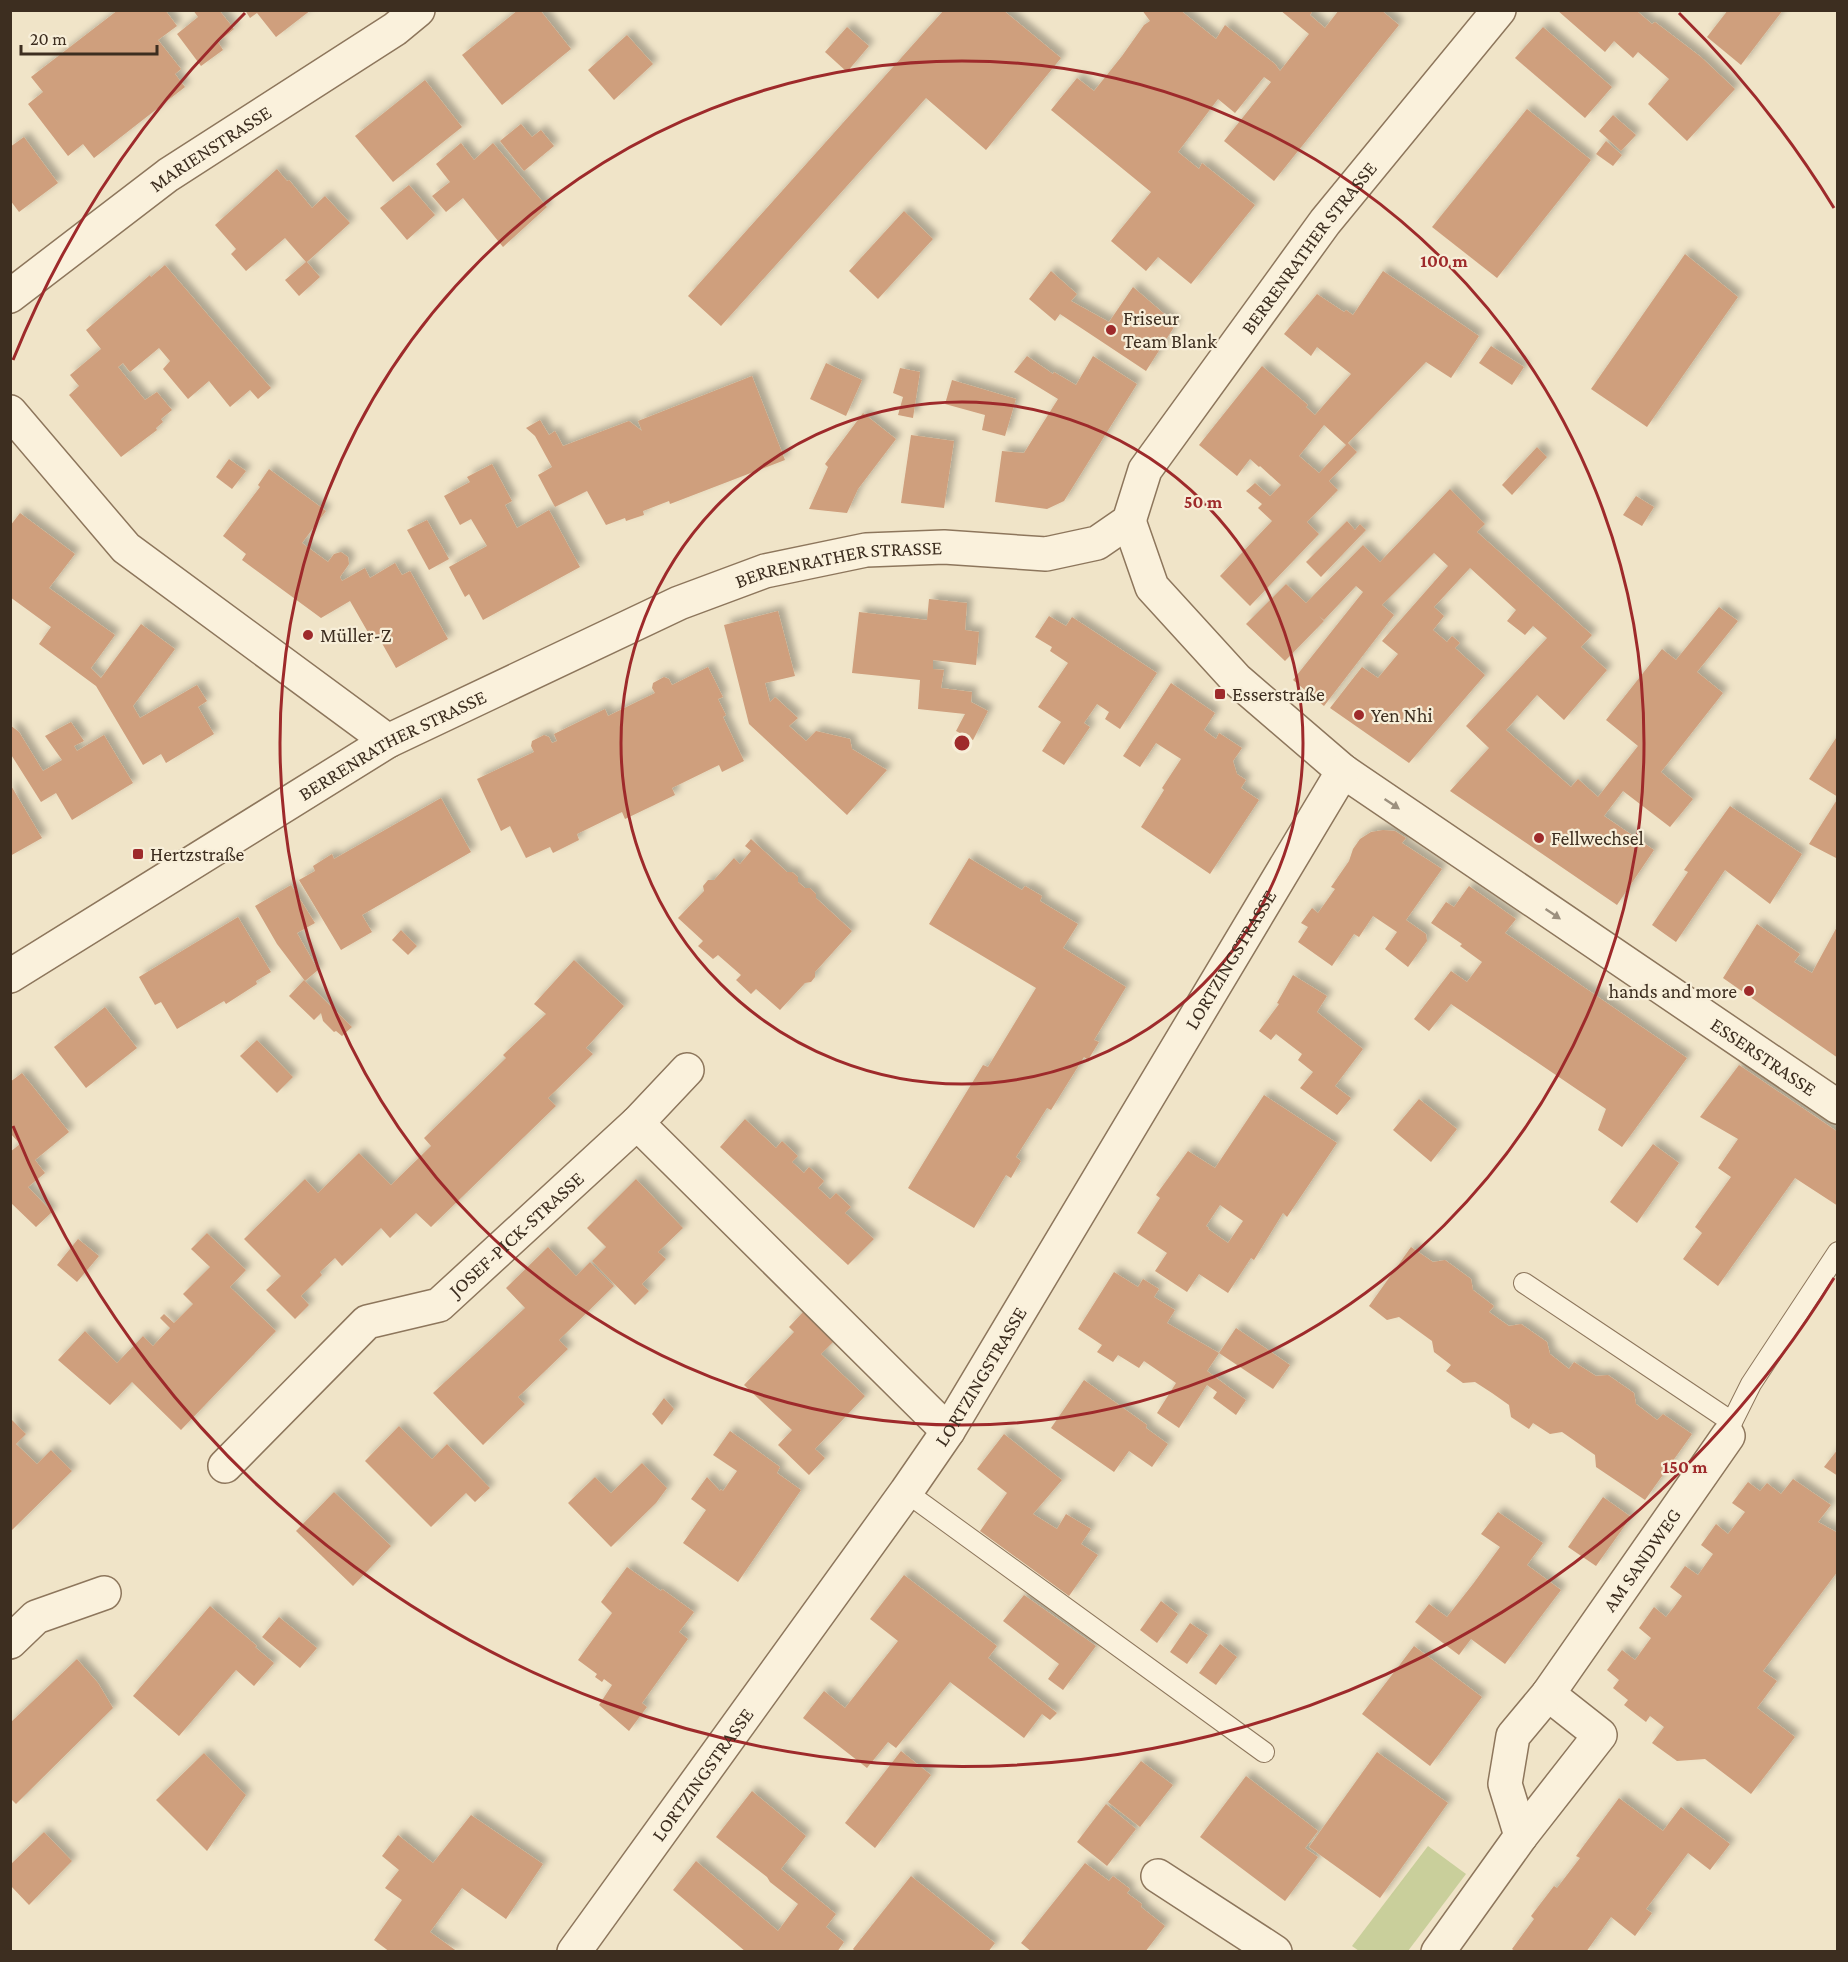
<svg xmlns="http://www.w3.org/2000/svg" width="1848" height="1962" font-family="'Crimson Pro',serif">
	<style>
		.green { fill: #c9cf9b }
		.building { fill: #cf9f7d; fill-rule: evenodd; filter: url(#shadow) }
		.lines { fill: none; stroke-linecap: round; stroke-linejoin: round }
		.lane-casing { stroke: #8d765c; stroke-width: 22 }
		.street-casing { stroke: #8d765c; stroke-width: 36 }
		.lane { stroke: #faf1dc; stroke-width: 20 }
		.street { stroke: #faf1dc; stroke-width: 33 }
		.oneway { fill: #9c907e }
		.ring { fill: none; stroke: #9e2a2b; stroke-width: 3 }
		.poi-dot { fill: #9e2a2b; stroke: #f7eed8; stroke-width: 2 }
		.labels { text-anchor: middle; stroke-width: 4.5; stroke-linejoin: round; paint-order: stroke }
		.street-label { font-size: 20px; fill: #3d2e20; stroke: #f7eed8 }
		.poi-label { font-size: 20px; fill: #3d2e20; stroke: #f7eed8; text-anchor: start }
		.centre { fill: #9e2a2b; stroke: #f7eed8; stroke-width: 3 }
		.ring-label { font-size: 18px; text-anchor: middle; font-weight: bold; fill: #9e2a2b; stroke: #f7eed8; stroke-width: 4.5; stroke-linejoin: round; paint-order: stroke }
	</style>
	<defs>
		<filter id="shadow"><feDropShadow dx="5.5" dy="-5.5" stdDeviation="3" flood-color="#0004"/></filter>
	</defs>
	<rect width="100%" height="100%" fill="#f0e4c8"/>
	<path class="green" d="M1428 1846 1466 1874 1408 1951H1359L1352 1946Z"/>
	<g class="building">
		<path d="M118 10H165L177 26 158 40 181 69 175 74 185 87 94 158 83 144 68 156 28 104 43 92 31 77Z"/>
		<path d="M193 10H219L234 29 218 42 223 50 201 66 177 34 198 17Z"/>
		<path d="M245 10H311L276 37 257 13 250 18Z"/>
		<path d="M518 10H540L571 49 502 105 462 55Z"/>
		<path d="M944 10H1003L1061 58 986 150 926 98 721 326 688 296Z"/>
		<path d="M1142 10H1180L1216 39 1225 25 1275 64 1280 71 1309 34 1280 10H1313L1310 15 1325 28 1339 10H1381L1399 25 1274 181 1224 141 1271 82 1264 77 1235 113 1218 99 1178 152 1199 169 1202 163 1255 205 1191 284 1158 257 1146 271 1111 241 1151 192 1051 110 1077 78 1094 91 1122 56 1144 25 1150 21Z"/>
		<path d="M1557 10H1640L1638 12 1652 24 1655 22 1701 57 1735 89 1687 141 1648 104 1669 79 1638 52 1633 58 1614 41 1605 52Z"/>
		<path d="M1728 10H1783L1741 65 1707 37Z"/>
		<path d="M847 27 869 46 847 72 825 52Z"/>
		<path d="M1543 27 1612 87 1585 118 1515 58Z"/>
		<path d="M627 35 653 64 614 100 588 70Z"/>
		<path d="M425 80 462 127 393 182 355 136Z"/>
		<path d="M1527 109 1591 160 1497 278 1432 227Z"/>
		<path d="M1613 115 1636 135 1621 151 1599 131Z"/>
		<path d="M521 124 532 137 541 130 554 146 524 171 500 141Z"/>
		<path d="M24 137 58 183 19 212 10 200V147Z"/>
		<path d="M1606 141 1622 155 1613 166 1596 154Z"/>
		<path d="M461 143 474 160 493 143 547 207 503 247 463 198 446 212 432 196 450 182 436 164Z"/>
		<path d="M277 169 287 181 289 180 312 208 325 196 350 223 307 262 320 277 299 296 285 280 306 262 285 238 246 271 231 254 236 249 215 225Z"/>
		<path d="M409 185 435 215 407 240 380 208Z"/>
		<path d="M904 211 933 239 878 299 849 271Z"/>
		<path d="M1685 254 1738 297 1647 427 1591 389Z"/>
		<path d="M165 265 271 388 258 399 250 390 230 407 209 381 188 399 163 369 170 361 159 348 130 372 123 363 118 367 145 400 157 392 172 410 161 419 163 422 156 428 157 430 121 457 69 395 79 386 70 375 101 349 86 330 150 275 151 277Z"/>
		<path d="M1051 271 1077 294 1071 301 1109 322 1133 287 1176 324 1146 371 1060 314 1055 321 1029 299Z"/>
		<path d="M1383 271 1479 336 1451 378 1426 362 1348 443 1357 452 1329 481 1338 490 1307 522 1319 534 1250 606 1220 576 1272 521 1258 508 1262 504 1246 491 1255 483 1270 496 1281 485 1260 466 1259 467 1250 459 1237 476 1199 445 1262 366 1308 405 1306 407 1315 415 1351 374 1317 347 1311 356 1284 334 1317 294 1344 312 1346 310 1353 315ZM1324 425 1346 445 1319 473 1299 456Z"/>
		<path d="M1491 346 1524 367 1512 385 1479 363Z"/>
		<path d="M1027 356 1053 374 1054 372 1076 385 1093 356 1137 384 1064 501 1047 509 995 502 1002 451 1024 453 1058 399 1014 372Z"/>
		<path d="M826 363 862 380 846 416 810 399Z"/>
		<path d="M900 368 920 372 913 418 898 415 903 397 893 393Z"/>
		<path d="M752 376 785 460 670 504 669 501 643 511 644 515 626 521 625 518 606 525 587 491 555 507 538 475 552 467 535 436 526 428 540 420 549 435 555 431 563 446 629 421 642 431 638 421Z"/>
		<path d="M952 380 1016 399 1005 436 982 430 985 415 945 404Z"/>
		<path d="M863 413 896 439 858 489 847 513 809 509 828 467 825 464Z"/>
		<path d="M911 435 954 441 944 508 901 503Z"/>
		<path d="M1537 447 1547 457 1512 495 1502 485Z"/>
		<path d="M229 459 246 471 232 489 216 477Z"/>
		<path d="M492 464 512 501 505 505 517 528 549 510 580 567 483 620 469 594 465 597 449 567 487 546 471 519 460 525 444 496 470 482 467 477Z"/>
		<path d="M269 469 326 511 302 543 328 562 334 554 341 552 348 557 349 564 340 577 342 581 365 568 370 578 395 563 402 575 410 571 448 639 396 668 379 638 373 641 350 601 321 618 242 560 246 554 223 536 260 487 258 485Z"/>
		<path d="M1450 489 1485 524 1477 532 1592 635 1581 647 1607 670 1564 720 1537 695 1506 730 1571 787 1578 779 1598 797 1638 746 1606 720 1662 649 1676 660 1719 607 1738 621 1697 672 1723 693 1661 772 1693 799 1670 827 1623 791 1604 816 1654 850 1617 905 1450 791 1489 748 1466 726 1547 638 1533 626 1525 635 1507 621 1516 610 1470 568 1434 607 1444 616 1433 630 1447 642 1452 636 1460 643 1455 648 1485 675 1409 763 1330 708 1362 667 1378 678 1398 654 1382 641 1448 566 1434 553 1382 605 1394 615 1324 706 1293 680 1363 592 1356 586 1324 620 1319 616 1324 621 1285 661 1246 624 1286 584 1306 603 1363 545 1380 562Z"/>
		<path d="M1636 496 1654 507 1642 526 1623 515Z"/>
		<path d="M20 513 75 554 49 588 115 635 91 668 101 678 141 624 175 649 133 706 140 718 197 685 207 701 198 707 214 734 166 763 161 754 143 765 96 686 39 644 51 627 10 597V526Z"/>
		<path d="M427 520 449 559 429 570 407 530Z"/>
		<path d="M1347 521 1355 530 1360 524 1366 530 1321 577 1306 562Z"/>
		<path d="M929 599 967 603 965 630 979 632 976 665 933 660V669L944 670 941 688 972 692 971 702 988 711 973 740 956 731 965 714 918 709 920 680 852 673 859 612 927 620Z"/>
		<path d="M778 611 795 676 765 683 770 702 775 697 798 718 789 726 806 741 816 731 850 739 852 749 887 770 847 815 749 724 724 625Z"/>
		<path d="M1049 616 1066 626 1072 617 1157 673 1120 729 1105 719 1109 712 1097 704 1084 723 1090 727 1064 765 1042 751 1061 722 1038 707 1068 663 1050 651 1052 647 1035 637Z"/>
		<path d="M708 667 723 697 718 699 726 715 723 717 744 761 722 772 719 765 672 788 675 795 625 819 622 812 577 834 579 840 553 853 550 847 526 858 510 826 501 831 477 779 534 752 531 746 532 741 544 735 549 737 552 743 557 741 554 734 605 709 608 716 655 693 652 688 653 683 664 677 669 679 672 685Z"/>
		<path d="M1171 683 1215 713 1204 730 1216 739 1219 733 1242 748 1233 761 1237 774 1246 780 1241 788 1259 800 1210 874 1141 827 1164 790 1162 788 1181 759 1156 743 1140 767 1123 756Z"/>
		<path d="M71 722 84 741 74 746 77 751 104 735 133 783 72 820 56 793 41 802 10 753V725L19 732 43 771 62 760 45 736Z"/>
		<path d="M1838 735V797L1809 779Z"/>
		<path d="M10 784 42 838 10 856Z"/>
		<path d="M441 798 471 852 362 915 372 932 341 950 299 880 315 871 313 866 332 854 334 859Z"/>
		<path d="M1838 798V859L1809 844Z"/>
		<path d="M1730 806 1802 854 1770 904 1725 870 1676 942 1652 925 1688 872 1684 870Z"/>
		<path d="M1383 830 1395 831 1406 838 1402 843 1442 869 1406 920 1426 934 1427 941 1408 967 1385 949 1397 932 1373 916 1359 937 1354 934 1332 966 1298 942 1308 927 1301 923 1312 908 1318 913 1335 889 1331 887 1349 861 1353 849 1360 839 1371 832Z"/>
		<path d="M751 839 787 872H792L798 877V882L805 888H810L816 894V898L852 931 815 972V977L811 982 805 983 780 1010 756 989 751 994 736 980 741 975 718 955 713 959 698 946 703 941 678 918 704 891 703 886 708 880H714L734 858 740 864 751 851 745 846Z"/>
		<path d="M969 858 1022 890 1025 886 1042 896 1040 901 1078 924 1063 948 1126 987 1094 1040 1099 1042 1088 1060 1084 1057 1051 1110 1047 1108 1016 1157 1021 1161 1011 1178 1006 1175 974 1228 908 1188 983 1065 988 1067 1036 988 929 924Z"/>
		<path d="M291 885 315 923 297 933 318 970 305 981 277 944 255 906Z"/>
		<path d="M1469 886 1516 919 1505 933 1687 1058 1622 1147 1598 1130 1606 1109 1451 1004 1429 1031 1414 1019 1451 971 1467 982 1482 962 1460 946 1462 944 1431 923 1446 902 1454 907Z"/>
		<path d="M238 917 271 972 256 981 257 984 226 1004 224 1001 177 1029 161 1002 155 1005 139 977Z"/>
		<path d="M1757 924 1800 954 1794 962 1812 973 1838 925V1058L1723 978Z"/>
		<path d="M401 930 417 946 408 955 392 940Z"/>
		<path d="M574 960 624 1006 586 1048 593 1054 548 1098 556 1106 431 1227 416 1213 390 1238 381 1228 342 1266 335 1258 320 1272 322 1275 301 1296 309 1305 295 1319 266 1290 281 1276 244 1239 305 1179 318 1193 359 1153 391 1185 431 1146 424 1138 506 1058 503 1055 546 1014 534 1004Z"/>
		<path d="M1293 975 1327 996 1317 1012 1363 1049 1335 1086 1351 1098 1337 1115 1300 1088 1313 1072 1298 1060 1302 1054 1276 1034 1271 1040 1259 1031 1279 1004 1277 1003Z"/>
		<path d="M304 980 352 1027 342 1036 336 1031 334 1032 323 1021 321 1013 314 1020 289 996Z"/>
		<path d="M105 1007 137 1048 86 1088 54 1047Z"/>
		<path d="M257 1040 293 1077 277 1093 240 1056Z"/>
		<path d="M1739 1065 1838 1132V1206L1795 1178 1718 1286 1683 1259 1702 1233 1695 1227 1731 1177 1718 1168 1738 1139 1700 1117Z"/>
		<path d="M22 1073 69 1132 35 1160 45 1173 28 1187 52 1212 36 1227 10 1202V1152L20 1144 10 1133V1082Z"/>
		<path d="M1264 1095 1337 1143 1287 1217 1283 1213 1254 1260 1251 1258 1228 1293 1199 1274 1187 1292 1155 1271 1167 1253 1137 1233 1160 1198 1156 1195 1188 1151 1215 1168ZM1220 1205 1243 1221 1228 1243 1208 1229 1209 1228 1206 1226Z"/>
		<path d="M1419 1099 1457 1129 1431 1162 1393 1130Z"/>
		<path d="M745 1119 776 1148 782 1141 798 1156 792 1162 804 1173 809 1167 824 1181 818 1188 830 1199 836 1193 851 1207 845 1213 874 1239 848 1265 720 1147Z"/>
		<path d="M1653 1144 1679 1163 1637 1223 1610 1202Z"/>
		<path d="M636 1179 683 1228 658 1252 666 1259 642 1284 649 1291 635 1305 592 1261 606 1247 587 1228Z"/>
		<path d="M207 1233 246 1270 230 1287 276 1331 181 1430 132 1382 110 1405 58 1360 85 1331 117 1363 143 1336 153 1346 170 1328 160 1318 164 1314 174 1323 193 1304 183 1294 210 1267 191 1249Z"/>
		<path d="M78 1239 99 1256 77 1282 57 1265Z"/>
		<path d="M548 1247 576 1276 590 1262 614 1286 559 1340 568 1349 518 1397 525 1404 483 1445 433 1393 525 1308 506 1288Z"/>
		<path d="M1411 1247 1433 1262 1445 1260 1471 1279 1473 1290 1494 1306 1489 1312 1509 1326 1521 1324 1547 1342 1550 1354 1569 1369 1574 1362 1596 1376 1608 1375 1634 1393 1636 1404 1657 1420 1663 1414 1692 1434 1645 1500 1596 1467 1595 1455 1562 1432 1550 1434 1533 1423 1529 1429 1511 1417 1509 1405 1492 1393 1475 1382 1463 1383 1446 1371 1451 1365 1434 1352 1432 1341 1399 1317 1387 1320 1369 1306Z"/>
		<path d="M1114 1272 1138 1287 1143 1279 1159 1289 1154 1297 1175 1310 1167 1323 1219 1353 1207 1371 1246 1400 1236 1415 1213 1398 1217 1392 1207 1385 1179 1428 1157 1413 1176 1383 1144 1361 1139 1368 1118 1355 1113 1362 1097 1352 1102 1345 1078 1329Z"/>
		<path d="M804 1311 835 1340 821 1354 865 1396 815 1449 825 1458 809 1475 778 1445 792 1430 744 1385 794 1332 789 1327Z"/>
		<path d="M1236 1328 1290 1365 1273 1389 1219 1353Z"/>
		<path d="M1084 1380 1147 1425 1146 1428 1168 1444 1152 1467 1129 1451 1114 1472 1051 1428Z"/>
		<path d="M664 1398 674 1409 662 1425 652 1414Z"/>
		<path d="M10 1418 26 1434 16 1444 37 1464 51 1450 72 1471 10 1532Z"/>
		<path d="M399 1426 432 1459 447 1444 490 1488 475 1502 466 1493 431 1527 365 1461Z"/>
		<path d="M730 1431 780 1467 777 1473 801 1490 738 1582 683 1543 706 1510 691 1499 707 1477 720 1491 721 1489 723 1491 737 1471 713 1455Z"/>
		<path d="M1004 1434 1062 1480 1033 1514 1057 1529 1066 1514 1091 1529 1081 1544 1098 1555 1069 1596 980 1531 1007 1493 977 1469Z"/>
		<path d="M1838 1449V1476L1824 1467Z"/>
		<path d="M642 1463 667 1488 656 1503 611 1547 568 1503 595 1477 611 1493Z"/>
		<path d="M1793 1479 1831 1505 1818 1522 1838 1533V1571L1763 1671 1777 1681 1757 1708 1795 1737 1751 1794 1705 1759 1677 1761 1652 1743 1664 1727 1650 1716 1646 1722 1624 1705 1628 1700 1613 1688 1619 1680 1607 1670 1622 1650 1635 1660 1651 1638 1639 1628 1654 1607 1666 1617 1674 1607 1682 1596 1670 1587 1685 1566 1698 1575 1713 1554 1701 1545 1716 1524 1728 1534 1745 1512 1732 1503 1748 1482 1760 1491 1767 1483 1781 1494Z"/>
		<path d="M334 1492 391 1546 353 1586 296 1531Z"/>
		<path d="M1603 1497 1631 1517 1596 1566 1568 1547Z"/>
		<path d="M1498 1512 1543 1543 1527 1565 1561 1590 1505 1664 1471 1639 1459 1655 1415 1622 1429 1604 1447 1617 1473 1584 1500 1547 1481 1534Z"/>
		<path d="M627 1567 661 1591 662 1589 694 1612 679 1632 688 1639 642 1703 647 1707 629 1731 599 1705 612 1685 604 1679 602 1682 595 1677 597 1674 578 1660 612 1613 601 1602Z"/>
		<path d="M904 1575 997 1646 988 1658 1057 1713 1050 1720 1042 1714 1024 1738 950 1682 896 1748 888 1742 867 1768 803 1718 824 1691 845 1708 898 1641 870 1619Z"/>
		<path d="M1024 1595 1096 1646 1063 1690 1048 1679 1059 1664 1003 1621Z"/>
		<path d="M1161 1601 1178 1614 1157 1643 1140 1630Z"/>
		<path d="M210 1606 257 1646 255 1647 274 1663 254 1686 236 1670 179 1736 133 1696Z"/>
		<path d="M279 1617 317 1648 300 1668 262 1637Z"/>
		<path d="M1190 1623 1208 1635 1187 1664 1170 1652Z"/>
		<path d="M1220 1644 1237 1657 1216 1685 1199 1673Z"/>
		<path d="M1414 1646 1482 1697 1430 1766 1362 1714Z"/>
		<path d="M77 1659 98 1683 113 1708 16 1804 10 1798V1723Z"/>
		<path d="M901 1751 931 1775 875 1848 845 1823Z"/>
		<path d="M1377 1752 1448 1803 1380 1898 1309 1847Z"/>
		<path d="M204 1753 246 1795 207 1851 156 1800Z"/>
		<path d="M1141 1761 1173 1785 1140 1827 1108 1802Z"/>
		<path d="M1246 1776 1318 1831 1305 1848 1318 1857 1285 1901 1200 1837Z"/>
		<path d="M752 1791 806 1836 781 1869 836 1914 826 1927 844 1942 837 1952H746L673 1890 696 1861 778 1931 798 1904 770 1882 767 1877 716 1837Z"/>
		<path d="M1619 1798 1663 1831 1681 1807 1730 1844 1710 1870 1688 1853 1646 1909 1652 1913 1635 1936 1611 1917 1586 1952H1516L1512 1949 1534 1919 1531 1916 1554 1886 1557 1888 1580 1858 1576 1856Z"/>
		<path d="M1106 1804 1136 1829 1107 1866 1077 1842Z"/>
		<path d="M471 1815 543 1864 506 1919 462 1888 430 1932 458 1952H390L374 1940 402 1900 385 1888 399 1870 382 1856 398 1835 433 1863Z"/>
		<path d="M44 1832 72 1861 29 1905 10 1885V1865Z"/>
		<path d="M1085 1863 1109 1881 1113 1876 1130 1889 1127 1893 1142 1904 1141 1907 1165 1926 1145 1952H1032L1021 1943Z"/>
		<path d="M911 1876 995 1943 988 1952H856L853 1949Z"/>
	</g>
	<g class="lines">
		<defs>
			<g id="lane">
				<path d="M1524 1283 1732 1422"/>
				<path d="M1729 1434 1732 1422 1751 1384 1838 1252"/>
				<path d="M906 1492 1264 1752"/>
			</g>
			<g id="street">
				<path id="s1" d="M10 296 168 175 395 29 418 10"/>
				<path d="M10 412 126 548 388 741"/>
				<path id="s2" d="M1129 521 1152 587 1236 679 1343 771 1838 1107"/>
				<path id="s3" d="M10 976 388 741 679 603 765 571 866 550 944 547 1046 554 1097 543 1129 521 1145 470 1325 222 1499 10"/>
				<path d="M637 1123 687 1070"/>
				<path id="s4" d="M225 1466 367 1322 439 1305 637 1123 948 1431"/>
				<path d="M10 1642 36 1617 104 1593"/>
				<path id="s5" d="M1521 1836 1600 1735 1548 1694 1728 1436"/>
				<path d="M1158 1876 1275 1952"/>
				<path id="s6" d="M574 1952 906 1492 948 1431 1343 771"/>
				<path d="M1438 1952 1521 1836 1505 1784 1513 1736 1548 1694"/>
			</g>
		</defs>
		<use href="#lane" class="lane-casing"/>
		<use href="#street" class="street-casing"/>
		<use href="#lane" class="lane"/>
		<use href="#street" class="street"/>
	</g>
	<defs><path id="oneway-solid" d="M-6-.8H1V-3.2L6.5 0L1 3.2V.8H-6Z" transform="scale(1.5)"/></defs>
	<g class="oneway">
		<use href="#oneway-solid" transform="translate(1392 804) rotate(34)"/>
		<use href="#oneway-solid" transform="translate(1553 914) rotate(34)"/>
	</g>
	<g class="ring">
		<circle cx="962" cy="743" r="341"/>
		<circle cx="962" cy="743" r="682"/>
		<path d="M1834 1278A1023 1023 0 0 1 13 1126M13 360A1023 1023 0 0 1 245 13M1679 13A1023 1023 0 0 1 1834 208"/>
	</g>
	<g class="poi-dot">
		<circle cx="1111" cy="330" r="6"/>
		<circle cx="308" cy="635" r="6"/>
		<rect x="1214" y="688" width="12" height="12" rx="3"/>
		<circle cx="1359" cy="715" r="6"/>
		<circle cx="1539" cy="838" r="6"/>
		<rect x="132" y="848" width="12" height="12" rx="3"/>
		<circle cx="1749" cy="991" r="6"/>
	</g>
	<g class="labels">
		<g class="street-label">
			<text dy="7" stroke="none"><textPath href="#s1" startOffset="249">MARIENSTRASSE</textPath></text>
			<text dy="7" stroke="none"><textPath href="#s3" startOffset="1563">BERRENRATHER STRASSE</textPath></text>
			<text dy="7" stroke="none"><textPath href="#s3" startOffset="933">BERRENRATHER STRASSE</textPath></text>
			<text dy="7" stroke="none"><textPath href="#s3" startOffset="447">BERRENRATHER STRASSE</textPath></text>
			<text dy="7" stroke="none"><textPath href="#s6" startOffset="1191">LORTZINGSTRASSE</textPath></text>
			<text dy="7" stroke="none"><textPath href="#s2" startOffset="844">ESSERSTRASSE</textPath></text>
			<text dy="7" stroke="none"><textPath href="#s4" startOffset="381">JOSEF-PICK-STRASSE</textPath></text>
			<text dy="7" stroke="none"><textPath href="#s6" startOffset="705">LORTZINGSTRASSE</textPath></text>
			<text dy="7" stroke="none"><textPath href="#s5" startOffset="358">AM SANDWEG</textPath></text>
			<text dy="7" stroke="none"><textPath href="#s6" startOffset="219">LORTZINGSTRASSE</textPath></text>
		</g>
		<g class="poi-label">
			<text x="1123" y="325">Friseur<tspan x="1123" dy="23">Team Blank</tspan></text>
			<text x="320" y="642">Müller-Z</text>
			<text x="1232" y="701">Esserstraße</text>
			<text x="1371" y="722">Yen Nhi</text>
			<text x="1551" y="845">Fellwechsel</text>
			<text x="150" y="861">Hertzstraße</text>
			<text x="1737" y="998" text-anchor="end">hands and more</text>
		</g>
	</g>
	<circle cx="962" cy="743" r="9" class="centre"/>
	<g class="ring-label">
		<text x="1444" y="267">100 m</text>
		<text x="1203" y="508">50 m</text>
		<text x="1685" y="1473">150 m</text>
	</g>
	<rect width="1848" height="1962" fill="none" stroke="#3d2e20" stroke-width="24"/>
	<path d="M21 45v9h136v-9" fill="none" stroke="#3d2e20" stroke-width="3"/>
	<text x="30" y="45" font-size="18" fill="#3d2e20" stroke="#f7eed8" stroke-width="4.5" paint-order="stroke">20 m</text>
</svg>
